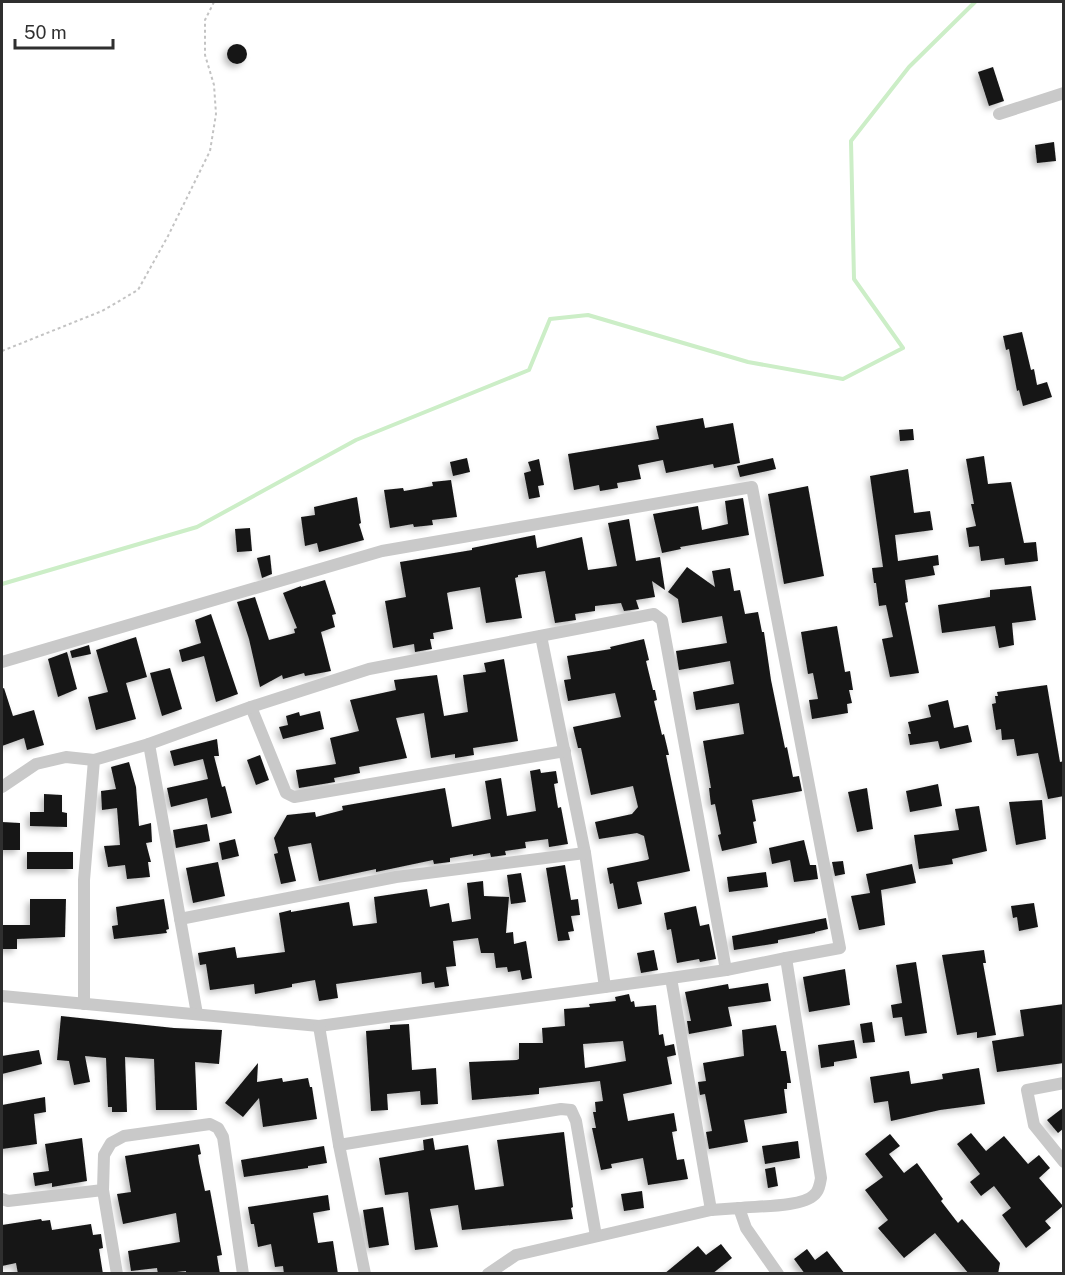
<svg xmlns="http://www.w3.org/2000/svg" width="1065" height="1275" font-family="'Public Sans',sans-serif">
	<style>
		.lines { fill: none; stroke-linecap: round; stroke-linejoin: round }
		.stream { stroke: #cceec7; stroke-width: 4 }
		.building { fill: #161616; fill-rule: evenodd; filter: url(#shadow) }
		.path { stroke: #c3c3c3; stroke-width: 2; stroke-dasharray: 3 3; stroke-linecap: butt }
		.street { stroke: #c9c9c9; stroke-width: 12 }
	</style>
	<defs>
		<filter id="shadow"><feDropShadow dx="-3.5" dy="3.5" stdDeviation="3" flood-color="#0004"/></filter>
	</defs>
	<rect width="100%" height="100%" fill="#fff"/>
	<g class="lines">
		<path class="stream" d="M2 584 197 527 356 440 529 370 550 319 588 315 748 362 843 379 903 348 854 279 851 141 909 67 975 2"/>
	</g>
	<g class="building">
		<circle cx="237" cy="54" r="10"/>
		<path d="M993 67 1004 101 989 106 978 72Z"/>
		<path d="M1054 142 1056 161 1037 163 1035 145Z"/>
		<path d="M1022 332 1031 370 1034 369 1037 385 1047 382 1052 397 1023 406 1019 390 1017 391 1009 349 1006 350 1003 336Z"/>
		<path d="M703 418 705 428 733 423 740 463 714 468 713 464 666 473 663 460 638 465 641 479 617 483 618 488 600 491 599 485 574 490 568 454 659 439 656 426Z"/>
		<path d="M913 429 914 440 900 441 899 430Z"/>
		<path d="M984 456 988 484 1011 482 1024 543 1036 542 1038 561 1005 565 1004 558 981 561 979 546 969 547 966 528 976 526 971 504H974L966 459Z"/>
		<path d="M467 458 470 472 453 476 450 462Z"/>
		<path d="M773 458 776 469 740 477 737 466Z"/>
		<path d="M539 459 544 485 538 486 540 497 529 499 524 473 531 471 528 462Z"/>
		<path d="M908 469 914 513 930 511 933 530 895 535 898 561 938 555 939 565 933 566 935 575 905 580 908 602 905 603 919 673 890 677 882 639 893 637 886 605 879 606 876 583H874L872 568 883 567 870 476Z"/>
		<path d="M451 480 457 517 432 520 433 525 414 527 413 524 390 528 384 490 403 488 404 491 433 486 432 482Z"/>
		<path d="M808 486 824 576 784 584 768 494Z"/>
		<path d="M357 497 361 523 359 524 364 540 319 552 317 543 305 546 301 517 315 515 314 507Z"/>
		<path d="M743 498 749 535 680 547 681 549 662 553 653 514 698 506 702 530 728 524 725 501Z"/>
		<path d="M629 519 636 561 660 557 665 590 652 581 655 597 636 600 639 609 624 611 621 603 595 606V611L575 614 576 620 555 623 545 571 518 575V577L515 578 522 618 486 623 480 587 450 592 447 593 453 629 433 633 434 639H430L432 649 415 652 414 644 393 648 385 601 406 597 400 562 472 550V548L535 535 537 548 582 537 588 570 617 566 608 523Z"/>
		<path d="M250 528 252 551 237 552 235 529Z"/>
		<path d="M270 555 272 574 262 578 257 558Z"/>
		<path d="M687 567 715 587 712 571 730 568 734 591 740 590 745 614 758 612 762 632H764L771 680 785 748 787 747 793 777 799 776 802 791 752 800 756 821 753 822 757 843 722 851 718 835 721 834 715 804 711 805 709 788H711L703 741 744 734 739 703 696 710 693 692 734 684 730 661 679 670 676 651 727 643 722 616 682 623 678 599 668 592Z"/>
		<path d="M325 580 336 614 332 615 335 627 321 632 331 671 305 676 304 673 283 679 282 675 260 687 249 639 237 602 255 597 269 640 295 633 294 629 297 628 283 593 301 586V587Z"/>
		<path d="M1031 586 1036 620 1012 623 1014 645 999 648 995 626 942 633 938 605 990 597V590Z"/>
		<path d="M211 614 238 694 216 702 204 656 182 662 179 650 201 643 195 620Z"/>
		<path d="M837 626 845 672 850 671 853 690H849L852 703 847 704 848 713 812 719 809 700 818 699 813 673 808 674 801 632Z"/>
		<path d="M136 637 147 677 126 683 136 719 96 730 88 697 108 692 96 650Z"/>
		<path d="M644 639 649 660 646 661 653 690H655L657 700 654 701 662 735 664 734 669 755H666L690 871 637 882 642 904 618 909 613 883 610 884 607 868 647 860 649 859 644 836 637 833 599 839 595 822 632 814 638 807 633 786 591 795 581 748H578L573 727 621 717 615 693 568 701 564 680 571 679 567 656 611 649 610 647Z"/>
		<path d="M89 645 91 654 72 658 70 651Z"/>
		<path d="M67 652 77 689 58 697 48 659Z"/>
		<path d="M504 659 518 741 473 748 474 755 455 758V754L431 758 424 713 396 718 407 758 359 767 360 773 334 778 335 782 299 788 296 770 336 764 330 738 359 731 350 700 396 690 394 680 437 675 444 716 468 712 463 675 486 672 484 663Z"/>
		<path d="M170 668 182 709 162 716 150 673Z"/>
		<path d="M1047 685 1060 762 1064 761V796L1048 799 1038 753 1017 756 1014 739 1002 740 1001 729 996 730 992 704 996 703 995 696H998L997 692Z"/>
		<path d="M4 688 13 716 34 710 44 745 27 750 24 738 2 746V689Z"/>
		<path d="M948 700 954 728 968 725 972 742 940 749 938 741 910 745 908 734H911L908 722 931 717 928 705Z"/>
		<path d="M320 711 324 729 283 739 279 727 288 725 286 716 299 712 300 716Z"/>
		<path d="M217 739 219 756H214L222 787 225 786 232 813 211 818 207 798 171 807 167 788 208 779 203 759 174 766 170 751Z"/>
		<path d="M260 755 269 780 256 785 247 760Z"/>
		<path d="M129 762 136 787 139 826 151 823 152 842 146 843 151 862H148L150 877 127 879 125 865 108 867 104 846 120 845 117 808 102 810 101 791 116 789 111 767Z"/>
		<path d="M540 769 541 773 556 771 558 783 554 784 558 808 561 807 568 844 549 847 548 839 525 842 526 848 505 851 506 855 491 857 490 853 473 856V854L450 858V862L434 864 433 860 376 872V869L319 881 311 843 288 847 296 881 281 884 274 854 278 853 274 838 287 815 315 812 316 817 343 810 342 806 445 788 452 827 491 819 485 781 501 778 507 816 536 811 530 771Z"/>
		<path d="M938 784 942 806 910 812 906 791Z"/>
		<path d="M867 788 873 829 857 832 848 792Z"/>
		<path d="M44 794 62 795V812L67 813V827L30 826V812H44Z"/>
		<path d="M1042 800 1046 839 1016 845 1009 802Z"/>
		<path d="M979 806 987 851 952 859 953 864 919 869 914 835 959 830 955 809Z"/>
		<path d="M2 822 20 823V850H2Z"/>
		<path d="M207 824 210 841 176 848 173 830Z"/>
		<path d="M235 839 239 856 222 860 219 843Z"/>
		<path d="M804 840 810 865H816L818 879 794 882 790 860 772 864 769 848Z"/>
		<rect x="27" y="852" width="46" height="17"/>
		<path d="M843 861 845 874 835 876 832 862Z"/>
		<path d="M218 862 225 896 193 903 186 868Z"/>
		<path d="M912 864 916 883 881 890 885 925 859 930 851 896 870 893 866 874Z"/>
		<path d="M565 865 571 900 578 899 580 915 571 916 574 931 568 932 570 940 558 941 546 868Z"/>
		<path d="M766 872 768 887 729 892 727 877Z"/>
		<path d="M521 873 526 902 511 904 507 875Z"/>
		<path d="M483 881 484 896 509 897 506 933 513 932 514 944 526 941 532 978 522 980 520 970 508 972 507 967 496 968 494 953H481L478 938 453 941 456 966 446 967 449 986 435 988 434 982 422 984 421 972 336 984 338 998 319 1001 315 980 292 984V987L255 994 254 984 210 990 206 964 200 965 198 953 235 947 237 958 285 952 279 913 291 910V912L349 902 353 926 377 923 374 897 427 889 430 907 449 903 452 922 471 919 467 883Z"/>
		<path d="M30 899H66L65 937 17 939V949H2V925H30Z"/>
		<path d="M164 899 169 929 166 930 167 933 114 939 112 926 118 925 116 907Z"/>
		<path d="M1034 903 1038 927 1019 931 1017 917 1013 918 1011 906Z"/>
		<path d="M696 906 700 926 709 924 716 959 700 962 699 959 677 963 671 929 667 930 664 913Z"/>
		<path d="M826 918 828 929 815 932V933L778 940V943L734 950 732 936Z"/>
		<path d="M654 950 658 970 641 973 637 953Z"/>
		<path d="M984 950 986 963H983L996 1035 977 1038V1032L957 1035 942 955Z"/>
		<path d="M916 962 927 1033 905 1036 902 1017 893 1018 891 1005 902 1003 896 965Z"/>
		<path d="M845 969 850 1005 809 1012 803 977Z"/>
		<path d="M768 983 771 1001 728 1007 732 1026 689 1034 687 1021H691L685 992 728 984 729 989Z"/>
		<path d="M629 994 631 1002 634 1001 635 1007 656 1005 659 1035 663 1034 665 1046 674 1044 676 1055 667 1057 672 1084 623 1094 628 1121 674 1113 677 1131 672 1132 677 1160 684 1159 688 1179 648 1185 643 1158 611 1164 612 1168 601 1170 592 1128H596L593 1112H596L595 1102 603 1101 600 1081 539 1088V1094L472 1100 469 1062 517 1060 519 1059V1043H543L542 1028 565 1026 564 1009 590 1007 589 1004 616 1001 615 997ZM623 1041 626 1061 585 1068 583 1044Z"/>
		<path d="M1064 1004V1063L997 1072 992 1041 1024 1036 1020 1010Z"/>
		<path d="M61 1016 174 1028 222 1030 219 1064 195 1062 197 1110H156L154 1059 125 1057 127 1112H112V1107H108L106 1058 85 1056 90 1082 74 1085 69 1061 57 1060Z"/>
		<path d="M872 1022 875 1042 863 1043 860 1024Z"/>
		<path d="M409 1024 412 1070 436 1068 438 1104 421 1105 420 1091 387 1094 388 1110 371 1111 366 1031 390 1029V1025Z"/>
		<path d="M776 1025 781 1051H786L791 1083H787V1089H784L787 1113 744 1120 748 1142 709 1149 706 1132 712 1131 705 1094 700 1095 698 1082 706 1081 703 1063 744 1056 742 1030Z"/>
		<path d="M854 1040 857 1058 834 1062V1066L821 1068 818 1045Z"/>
		<path d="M39 1050 42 1064 2 1074V1056Z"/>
		<path d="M258 1063 257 1082 282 1078 283 1082 308 1078 310 1087H312L317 1119 263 1127 259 1098 243 1117 225 1103Z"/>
		<path d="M979 1068 985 1104 940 1110 891 1121 888 1101 874 1103 870 1077 909 1071 911 1084 943 1079 942 1074Z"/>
		<path d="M45 1097 46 1112 34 1114 37 1144 2 1149V1105Z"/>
		<path d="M1064 1107V1128L1058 1133 1047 1120Z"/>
		<path d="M564 1132 573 1207 571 1208 573 1219 462 1230 458 1205 430 1209 438 1247 415 1250 408 1192 385 1195 379 1158 424 1150 423 1140 433 1138 435 1150 468 1145 475 1190 504 1186 497 1140Z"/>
		<path d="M971 1133 986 1151 1004 1136 1028 1164 1039 1155 1050 1168 1039 1178 1063 1206 1045 1221 1051 1228 1026 1248 1002 1215 1011 1208 994 1186 981 1196 970 1182 980 1174 957 1144Z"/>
		<path d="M890 1134 900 1146 889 1154 904 1173 917 1163 943 1199 941 1201 958 1223 962 1219 1000 1263 998 1274H969L935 1233 904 1258 878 1228 888 1220 865 1190 883 1177 865 1154Z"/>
		<path d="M82 1138 87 1181 52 1187V1183L35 1186 33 1173 49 1171 45 1144Z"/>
		<path d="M798 1141 800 1158 765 1164 762 1146Z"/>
		<path d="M199 1144 201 1154 198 1155 199 1162 205 1191 210 1190 222 1255 217 1256 220 1274H186V1271L158 1274 157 1268 131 1271 128 1251 180 1242 176 1213 123 1224 117 1194 131 1192 125 1156Z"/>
		<path d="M324 1146 327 1163 308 1166V1168L244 1177 241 1160Z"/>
		<path d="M775 1167 778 1186 768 1188 765 1169Z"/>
		<path d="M642 1191 644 1208 624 1211 621 1194Z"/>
		<path d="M328 1195 330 1210 313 1213 318 1243 333 1241 338 1274H284L283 1266 275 1267 271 1244 258 1247 254 1224H251L248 1207Z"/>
		<path d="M383 1207 389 1245 369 1248 363 1210Z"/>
		<path d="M41 1219 42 1221 50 1220 52 1230 91 1224 93 1235 101 1234 103 1248 99 1249 103 1274H18L16 1263 2 1266V1225Z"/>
		<path d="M721 1244 732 1258 712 1274H664L698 1246 706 1255Z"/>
		<path d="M807 1249 815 1260 827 1251 845 1274H805L794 1259Z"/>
	</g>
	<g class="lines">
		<path class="path" d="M2 351 102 311 138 290 168 236 210 151 216 114 214 85 205 55V20L214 2"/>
		<g class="street">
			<path d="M999 114 1064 93"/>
			<path d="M541 636 585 853 605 987"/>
			<path d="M2 662 382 551 752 487 840 948 786 958"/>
			<path d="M251 707 286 793 294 797 565 751"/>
			<path d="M149 744 197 1014"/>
			<path d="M2 787 36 764 66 757 94 760"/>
			<path d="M180 919 396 877 585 853"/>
			<path d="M2 996 319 1026 671 978"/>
			<path d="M84 1004V880L94 760 149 744 251 707 369 669 654 614 662 620 726 970"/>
			<path d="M319 1026 339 1145 365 1274"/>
			<path d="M1064 1083 1027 1090 1034 1125 1064 1162"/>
			<path d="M339 1145 561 1109 571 1110 576 1121 596 1236"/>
			<path d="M2 1199 8 1201 103 1190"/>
			<path d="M711 1210 671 978 726 970 786 958 821 1178C820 1184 819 1191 814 1195 803 1207 756 1206 739 1208"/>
			<path d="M117 1274 103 1190 104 1155 111 1143 124 1136 210 1124 218 1128 223 1137 243 1274"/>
			<path d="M488 1274 516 1255 711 1210 739 1208 746 1228 778 1274"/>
		</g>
	</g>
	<rect width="1065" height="1275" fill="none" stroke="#2f2f2f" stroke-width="6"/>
	<path d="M15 39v9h98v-9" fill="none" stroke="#2f2f2f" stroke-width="3"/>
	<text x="24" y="39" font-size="18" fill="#2f2f2f" stroke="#ffffff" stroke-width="4.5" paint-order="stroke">50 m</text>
</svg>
